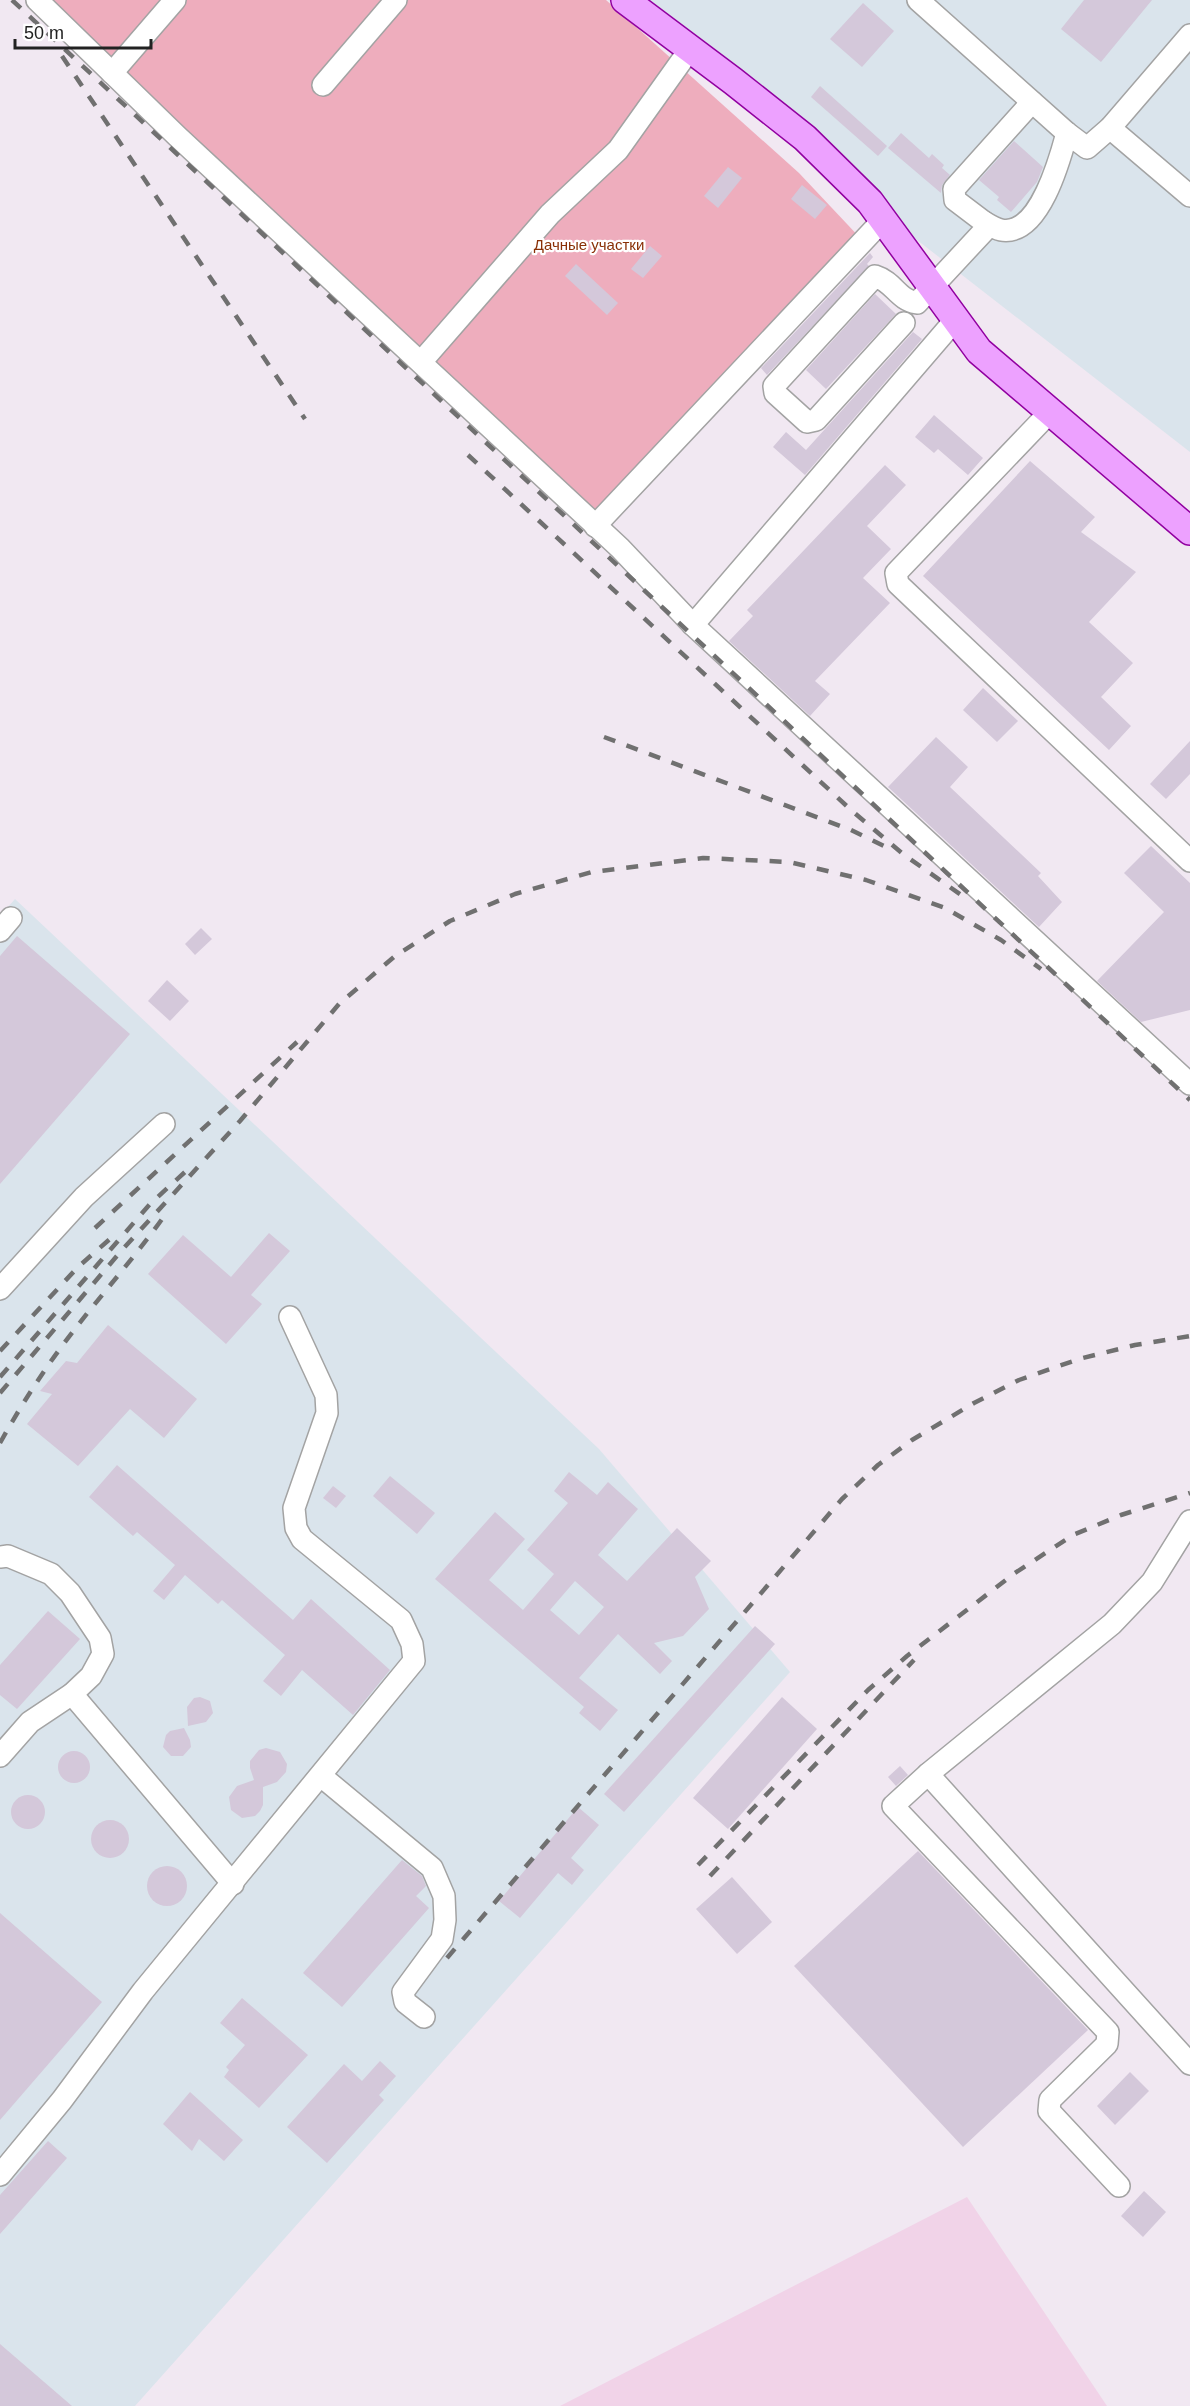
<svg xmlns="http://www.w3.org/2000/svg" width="1190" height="2406" font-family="Helvetica,sans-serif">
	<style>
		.industrial { fill: #dae4ec }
		.farmland { fill: #f1d3e8 }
		.grass { fill: #eeadbd }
		.building { fill: #d4c8da; fill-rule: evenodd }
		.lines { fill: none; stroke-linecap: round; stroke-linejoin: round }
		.minor-casing { stroke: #a3a3a3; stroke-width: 24 }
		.major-casing { stroke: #9100a0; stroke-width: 30 }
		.minor { stroke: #fff; stroke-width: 21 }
		.major { stroke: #eda1ff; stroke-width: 27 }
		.rail { stroke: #707070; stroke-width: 4.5; stroke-dasharray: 12 12; stroke-linecap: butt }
		.labels { text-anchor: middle; stroke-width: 4.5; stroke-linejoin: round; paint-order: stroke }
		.park-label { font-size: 15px; fill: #893006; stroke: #fff }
	</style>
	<rect width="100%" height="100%" fill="#f1e8f2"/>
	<g class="industrial">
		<path d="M608 0H1190V452Z"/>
		<path d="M15 899 599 1449 790 1672 135 2406H0V916Z"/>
	</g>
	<path class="farmland" d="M967 2197 1107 2406H560Z"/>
	<path class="grass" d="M45 0H606L799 173 863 241 597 518Z"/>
	<g class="building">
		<path d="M1084 0H1152L1101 62 1061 29Z"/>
		<path d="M863 3 894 31 862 67 830 39Z"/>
		<path d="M820 86 887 146 878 156 811 97Z"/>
		<path d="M901 133 929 158 932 154 944 165 942 168 950 175 942 185 941 193 888 148Z"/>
		<path d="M1014 141 1043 167 1037 182 1011 212 997 200 999 197 979 180Z"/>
		<path d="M728 167 742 178 718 208 704 196Z"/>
		<path d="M802 185 827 205 815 219 791 199Z"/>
		<path d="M650 246 662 256 643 278 631 269Z"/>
		<path d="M870 253 873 257 867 264 869 266 767 375 761 368Z"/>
		<path d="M576 264 618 303 607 315 565 276Z"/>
		<path d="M875 294 896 314 826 389 806 370Z"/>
		<path d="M913 332 922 339 805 475 773 447 786 432 806 450Z"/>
		<path d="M934 415 983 458 968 475 938 449 934 453 915 437Z"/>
		<path d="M1030 461 1095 517 1081 532 1136 572 1089 622 1133 663 1101 697 1131 726 1109 750 923 576Z"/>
		<path d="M885 465 906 485 867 526 891 549 863 578 890 603 815 681 830 694 810 716 729 641 753 616 747 610Z"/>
		<path d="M983 688 1018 721 997 742 963 710Z"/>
		<path d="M936 737 968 767 950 787 1041 873 1038 876 1062 902 1039 927 888 787Z"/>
		<path d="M1190 741V774L1166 799 1150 784Z"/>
		<path d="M1151 846 1190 883V1010L1141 1022 1097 981 1164 912 1124 873Z"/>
		<path d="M201 928 212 939 195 955 185 944Z"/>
		<path d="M17 936 130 1034 0 1184V956Z"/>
		<path d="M167 980 189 1001 170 1021 148 1001Z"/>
		<path d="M269 1233 290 1251 251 1295 262 1304 226 1344 148 1274 183 1235 231 1277Z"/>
		<path d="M108 1325 197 1399 164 1438 130 1409 78 1466 27 1424 52 1394 40 1391 66 1361 77 1363Z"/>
		<path d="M117 1465 293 1620 311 1599 390 1670 353 1715 302 1670 281 1696 263 1681 285 1655 222 1600 218 1604 185 1575 164 1600 153 1591 175 1565 137 1532 133 1536 89 1497Z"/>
		<path d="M569 1472 597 1495 608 1482 638 1509 598 1555 627 1581 677 1528 711 1561 695 1577 709 1609 683 1636 654 1643 672 1661 660 1674 618 1634 579 1678 618 1710 600 1731 579 1713 584 1707 435 1579 495 1512 525 1539 489 1580 523 1610 554 1574 527 1550 568 1503 554 1491ZM575 1581 604 1607 579 1635 550 1610Z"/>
		<path d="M390 1476 435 1513 417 1534 373 1496Z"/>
		<path d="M333 1486 346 1496 336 1508 323 1498Z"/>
		<path d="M48 1611 80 1639 17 1709 0 1695V1665Z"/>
		<path d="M755 1626 775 1644 624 1812 604 1794Z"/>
		<path d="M200 1697 210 1701 213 1713 206 1722 188 1726 187 1707 194 1698Z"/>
		<path d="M782 1697 817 1729 728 1829 693 1798Z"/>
		<path d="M184 1728 190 1740 191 1747 183 1756H171L163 1747 166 1735 170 1731Z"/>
		<path d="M266 1748 280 1752 287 1764 286 1772 277 1782 263 1787V1805L260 1811 255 1816 242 1818 231 1810 229 1797 237 1786 254 1780 250 1768V1761L259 1750Z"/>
		<circle cx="74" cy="1767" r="16"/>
		<path d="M900 1766 908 1775 896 1786 888 1777Z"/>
		<circle cx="28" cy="1812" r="17"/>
		<path d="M578 1807 599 1825 571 1858 584 1870 572 1885 558 1873 520 1918 499 1901Z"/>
		<circle cx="110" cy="1839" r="19"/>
		<path d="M918 1851 1088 2030 963 2147 794 1966Z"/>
		<path d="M402 1860 422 1876 426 1886 416 1896 429 1908 342 2007 303 1973Z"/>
		<circle cx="167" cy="1886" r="20"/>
		<path d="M732 1877 772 1922 737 1954 696 1909Z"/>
		<path d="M0 1913 102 2002 0 2120Z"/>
		<path d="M242 1998 308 2055 259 2108 224 2077 229 2070 226 2067 245 2045 220 2023Z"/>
		<path d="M380 2061 396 2076 379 2095 384 2100 327 2163 287 2127 344 2064 362 2081Z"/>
		<path d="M1130 2072 1149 2091 1115 2125 1097 2106Z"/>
		<path d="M190 2092 243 2140 224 2161 199 2139 192 2151 163 2124Z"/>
		<path d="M48 2141 67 2158 0 2234V2195Z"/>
		<path d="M1144 2191 1166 2212 1143 2237 1121 2216Z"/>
		<path d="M0 2344 72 2406H0Z"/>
	</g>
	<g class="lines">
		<defs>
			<g id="minor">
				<path d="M37 0 177 136 620 548 693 625 1190 1084"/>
				<path d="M918 0 1067 133 1087 148 1110 128 1190 35"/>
				<path d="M112 73 175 0"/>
				<path d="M323 85 396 0"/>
				<path d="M1110 128 1190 196"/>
				<path d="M984 222C989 225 996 229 1001 230 1039 237 1060 159 1067 133"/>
				<path d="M904 323 816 420 807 422 775 393 774 386 875 276C894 282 898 300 917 303L984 231V222L955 200 954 189 1032 102"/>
				<path d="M421 362 550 214 618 150 690 49"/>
				<path d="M1050 412 896 573 898 584 1190 861"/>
				<path d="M595 526 883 220"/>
				<path d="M693 625 956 319"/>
				<path d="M0 931 11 918"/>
				<path d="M0 1289 84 1197 164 1124"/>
				<path d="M0 1557 8 1556 51 1574 70 1593 100 1638 103 1654 91 1676 72 1694 30 1722 0 1756"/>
				<path d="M72 1694 233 1884"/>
				<path d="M928 1774 1190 2064"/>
				<path d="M321 1776 432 1868 444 1896 445 1920 442 1939 403 1992 405 2002 424 2017"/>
				<path d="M0 2175 62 2100 143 1991 414 1661 412 1644 401 1620 302 1539 296 1528 294 1508 327 1413 326 1395 290 1317"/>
				<path d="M1119 2186 1049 2111 1050 2100 1107 2044 1108 2032 893 1806 928 1774 1112 1624 1152 1582 1190 1521"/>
			</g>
			<path id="major" d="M625 0 733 81 805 138 870 202 979 351 1190 531"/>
		</defs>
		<use href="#minor" class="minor-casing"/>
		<use href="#major" class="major-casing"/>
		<use href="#minor" class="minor"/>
		<use href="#major" class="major"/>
		<g class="rail">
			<path d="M12 0 1190 1100"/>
			<path d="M62 56 305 419"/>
			<path d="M468 455 851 810 903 854 964 897"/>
			<path d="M604 737 851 830 886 847"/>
			<path d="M95 1228 297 1042"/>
			<path d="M0 1351 78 1267 111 1238"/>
			<path d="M0 1377 150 1204 185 1172"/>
			<path d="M0 1393 122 1250 240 1121 339 1004 395 956 450 921 515 894 592 872 703 858 789 862 866 880 945 908 1001 940 1041 969"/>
			<path d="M0 1443C19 1409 39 1377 62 1346 96 1300 135 1258 167 1212"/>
			<path d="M698 1865 868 1690 907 1656 1015 1573 1073 1535 1121 1515 1190 1493"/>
			<path d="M710 1876 914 1660"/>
			<path d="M447 1958 842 1499 878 1465 912 1440 974 1403 1019 1380 1079 1359 1135 1345 1190 1336"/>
		</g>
	</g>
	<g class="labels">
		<g class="park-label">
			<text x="589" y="250">Дачные участки</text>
		</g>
	</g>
	<path d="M15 39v9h136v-9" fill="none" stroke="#222222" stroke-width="3"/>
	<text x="24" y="39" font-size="18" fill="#222222" stroke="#ffffff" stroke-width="4.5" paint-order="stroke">50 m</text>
</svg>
